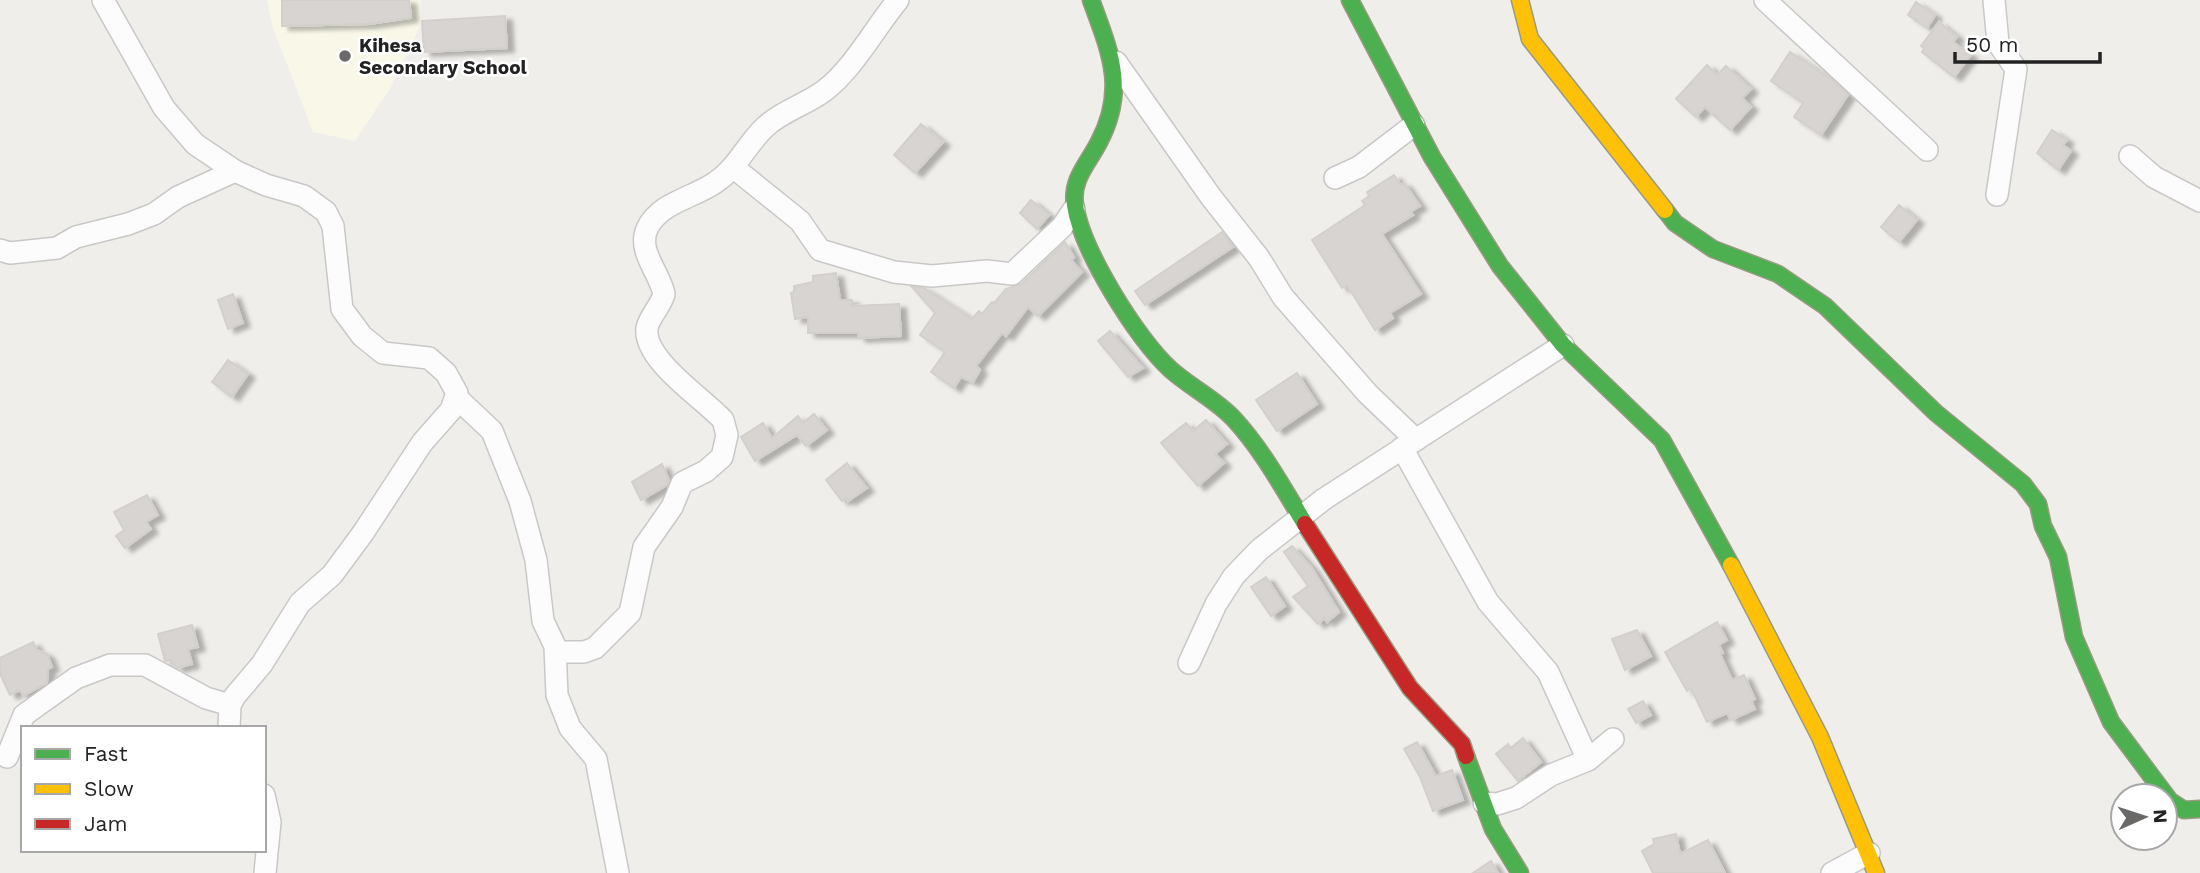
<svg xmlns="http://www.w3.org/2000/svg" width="2200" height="873" font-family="'Work Sans',sans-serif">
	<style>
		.education { fill: #f8f7e8 }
		.building { fill: #d7d4d2; stroke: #d3d0cc; stroke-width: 2; filter: url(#shadow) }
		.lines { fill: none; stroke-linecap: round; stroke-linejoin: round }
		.street-casing { stroke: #c9c8c7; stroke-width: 24 }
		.fast-casing { stroke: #999a82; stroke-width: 19 }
		.slow-casing { stroke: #999a82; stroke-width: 19 }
		.jam-casing { stroke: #999a82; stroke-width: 19 }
		.street { stroke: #fdfcfc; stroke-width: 21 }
		.fast { stroke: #4caf50; stroke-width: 16 }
		.slow { stroke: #ffc107; stroke-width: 16 }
		.jam { stroke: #c62828; stroke-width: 16 }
		.poi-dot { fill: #6a6968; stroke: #fff; stroke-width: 2.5 }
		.labels { text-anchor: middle; stroke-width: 5; stroke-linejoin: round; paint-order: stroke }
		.poi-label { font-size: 19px; font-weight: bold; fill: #222; stroke: #fff; text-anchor: start }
	</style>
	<defs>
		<filter id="shadow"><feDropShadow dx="7" dy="4" stdDeviation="2" flood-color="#0004"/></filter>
	</defs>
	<rect width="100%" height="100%" fill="#f0eeeb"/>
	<path class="education" d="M267 0H421L422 22 391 87 355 141 313 132 272 25Z"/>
	<g class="building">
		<path d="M282 0H409L411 18 369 24 282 26Z"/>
		<path d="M1916 2 1935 15 1927 28 1908 15Z"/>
		<path d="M505 16 507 48 424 52 422 21Z"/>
		<path d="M1939 22 1957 37 1953 42 1971 55 1954 77 1922 52 1924 48 1921 46Z"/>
		<path d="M1790 52 1831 79 1848 95 1821 135 1794 117 1803 103 1771 81Z"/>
		<path d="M1707 65 1717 75 1726 66 1751 89 1742 98 1751 107 1730 130 1705 107 1696 117 1676 99Z"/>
		<path d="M921 124 943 142 915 173 894 155Z"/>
		<path d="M2052 130 2067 140 2063 145 2071 151 2058 170 2037 153Z"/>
		<path d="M1394 175 1401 185 1404 183 1420 206 1410 212 1413 215 1382 234 1421 294 1390 313 1393 318 1375 330 1347 285 1342 288 1312 240 1365 205 1362 201 1369 196 1367 192Z"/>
		<path d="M1031 200 1049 215 1037 229 1020 213Z"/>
		<path d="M1899 205 1917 220 1899 242 1881 227Z"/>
		<path d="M1222 232 1233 247 1145 305 1135 291Z"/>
		<path d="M1065 242 1074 257 1071 260 1082 272 1038 316 1028 307 1006 336 1002 333 976 366 980 370 973 382 961 377 954 388 931 372 945 352 920 335 935 313 912 287 924 288 972 319 979 311 982 314 992 302 994 303 1006 289 1021 284Z"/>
		<path d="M836 273 840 300H852V306L899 304 901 336 859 338 858 333H808V317L795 319 791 293 794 292V286L813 282V276Z"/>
		<path d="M233 294 243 323 228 329 218 300Z"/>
		<path d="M1110 331 1143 368 1128 377 1098 341Z"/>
		<path d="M228 360 248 374 232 397 212 382Z"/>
		<path d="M1297 373 1317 404 1277 431 1256 400Z"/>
		<path d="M814 414 827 430 806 446 797 435 755 461 741 437 763 423 772 438 798 416 803 423Z"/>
		<path d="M1206 420 1227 444 1215 454 1224 463 1198 486 1161 443 1186 423 1193 431Z"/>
		<path d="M847 463 867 488 848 501 846 498 842 501 826 480Z"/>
		<path d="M662 464 669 480 667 485 641 500 632 482Z"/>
		<path d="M147 495 158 515 146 522 151 529 125 548 116 536 124 530 114 512Z"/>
		<path d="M1292 546 1312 568 1336 607 1339 612 1327 622 1324 618 1318 624 1293 597 1308 586 1284 552Z"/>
		<path d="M1266 577 1285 606 1271 616 1251 587Z"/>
		<path d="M1717 622 1727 640 1719 645 1723 653 1720 654 1732 680 1744 675 1755 699 1751 701 1755 709 1731 720 1727 713 1707 722 1691 688 1687 691 1665 652Z"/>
		<path d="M192 625 198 647 188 649 192 664 177 668 171 660 165 661 158 634Z"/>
		<path d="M1637 630 1651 656 1625 670 1612 639Z"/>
		<path d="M33 642 37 650 47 654 52 667 48 669 47 683 23 696 20 690 10 695 0 674V658Z"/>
		<path d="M1643 701 1651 715 1636 723 1628 709Z"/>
		<path d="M1523 738 1541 762 1518 781 1496 754 1508 744 1511 748Z"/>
		<path d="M1417 742 1436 776 1452 770 1463 800 1433 811 1420 777 1404 749Z"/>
		<path d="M1676 834 1680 854 1708 840 1725 873H1653L1642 851 1654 844 1653 839Z"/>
		<path d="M1491 861 1498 873H1473Z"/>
	</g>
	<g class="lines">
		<defs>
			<g id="street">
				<path d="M103 0 164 108 195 144 235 171 266 185 304 196 326 212 333 226 342 309 362 336 383 353 429 358 446 373 457 393 451 410 422 443 363 533 332 575 300 603 262 664 235 696 230 705 229 728"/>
				<path d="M1765 0 1927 150"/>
				<path d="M1994 0 1998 43 2016 69 1997 195"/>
				<path d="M1116 62 1211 197 1259 258 1283 297 1368 394 1416 440"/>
				<path d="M2130 156 2154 177 2200 201"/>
				<path d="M733 167 800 221 820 250 894 272 932 276 987 271 1012 274 1062 227 1074 209"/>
				<path d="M1335 178 1359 167 1414 125"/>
				<path d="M0 250 10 253 57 248 76 237 128 224 154 214 178 197 235 171"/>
				<path d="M457 398 492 431 520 501 536 560 543 621 555 646 557 695 570 728 596 759 618 873"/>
				<path d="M1402 448 1488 602 1548 672 1588 760"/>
				<path d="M556 652H584L595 648 630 613 644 547 672 507 682 483 706 471 722 457 727 435 723 420C704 399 643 360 647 328 649 317 661 306 664 294 660 273 637 251 647 229 659 202 694 198 716 182 737 168 747 144 765 127 782 111 805 105 824 91 854 68 874 29 898 0"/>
				<path d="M1189 663 1216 604 1234 576 1259 550 1324 499 1563 345"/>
				<path d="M7 757 24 715 76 678 110 665H145L206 698 230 705"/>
				<path d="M264 795 270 822 265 873"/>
				<path d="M1484 803 1497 804 1516 798 1551 775 1588 760 1613 739"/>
				<path d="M1832 873 1869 853"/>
			</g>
			<g id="fast">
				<path d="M1091 0C1110 52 1127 89 1099 142 1088 164 1071 179 1075 205 1081 249 1137 339 1170 369 1190 387 1215 399 1233 418 1262 449 1283 488 1305 524"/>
				<path d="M1350 0 1432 157 1500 266 1563 345 1662 440 1731 565"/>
				<path d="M1665 210 1675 223 1713 249 1778 274 1825 306 1936 413 2023 484 2038 504 2043 526 2058 557 2074 637 2111 722 2170 801 2184 810 2200 809"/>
				<path d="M1466 756 1493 829 1520 873"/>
			</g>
			<g id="slow">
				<path d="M1520 0 1530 39 1665 210"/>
				<path d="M1731 565 1820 737 1876 873"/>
			</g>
			<path id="jam" d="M1305 524 1410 688 1462 744 1466 756"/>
		</defs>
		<use href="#street" class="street-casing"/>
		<use href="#fast" class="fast-casing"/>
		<use href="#slow" class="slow-casing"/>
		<use href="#jam" class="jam-casing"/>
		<use href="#street" class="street"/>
		<use href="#fast" class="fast"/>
		<use href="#slow" class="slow"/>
		<use href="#jam" class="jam"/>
	</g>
	<circle class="poi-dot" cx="345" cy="56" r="7"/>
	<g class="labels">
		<g class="poi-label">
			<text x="359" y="52">Kihesa<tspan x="359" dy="22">Secondary School</tspan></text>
		</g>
	</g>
	<rect x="21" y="726" width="245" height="126" fill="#ffffff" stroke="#a7a7a7" stroke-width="2"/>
	<rect x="35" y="749" width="35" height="10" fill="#4caf50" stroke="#a7a7a7" stroke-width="2"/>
	<text x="84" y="761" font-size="21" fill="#222222">Fast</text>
	<rect x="35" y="784" width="35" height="10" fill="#ffc107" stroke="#a7a7a7" stroke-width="2"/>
	<text x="84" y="796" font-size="21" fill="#222222">Slow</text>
	<rect x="35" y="819" width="35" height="10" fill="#c62828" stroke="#a7a7a7" stroke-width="2"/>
	<text x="84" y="831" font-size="21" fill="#222222">Jam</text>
	<g transform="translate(2144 817) rotate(87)"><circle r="33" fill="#ffffff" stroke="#a7a7a7" stroke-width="2"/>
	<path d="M0-5L12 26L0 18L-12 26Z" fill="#6a6968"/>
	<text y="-10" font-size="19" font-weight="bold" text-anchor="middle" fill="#222222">N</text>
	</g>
	<path d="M1955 52v10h145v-10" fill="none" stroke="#222222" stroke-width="3.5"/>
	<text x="1966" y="52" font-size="21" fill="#222222" stroke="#ffffff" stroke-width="5" paint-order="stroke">50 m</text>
</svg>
